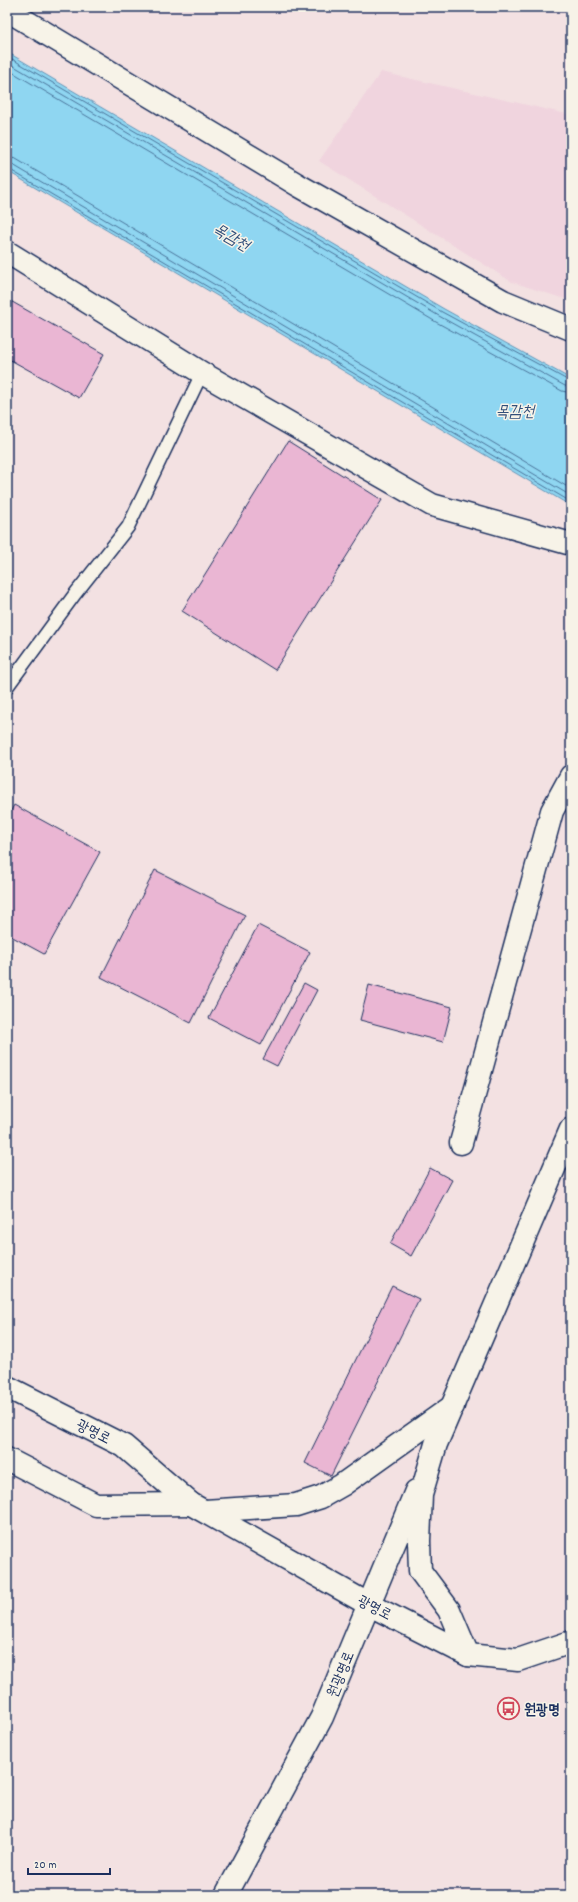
<svg xmlns="http://www.w3.org/2000/svg" width="578" height="1902" font-family="Dekko,'Poor Story',sans-serif">
	<style>
		.built { fill: #f0d4de }
		.water { fill: #8fd6f1; stroke: #6193b6 }
		.lines { fill: none; stroke-linecap: round; stroke-linejoin: round }
		.shore { stroke: #497299; stroke-width: 1 }
		.building { fill: #eab6d3; stroke: #1b2f5e }
		.lane-casing { stroke: #1b2f5e; stroke-width: 15 }
		.street-casing { stroke: #1b2f5e; stroke-width: 25 }
		.secondary-casing { stroke: #1b2f5e; stroke-width: 25 }
		.lane { stroke: #f7f3e8; stroke-width: 12 }
		.street { stroke: #f7f3e8; stroke-width: 22 }
		.secondary { stroke: #f7f3e8; stroke-width: 22 }
		.labels { text-anchor: middle; stroke-width: 3; stroke-linejoin: round; paint-order: stroke }
		.street-label { font-size: 15px; fill: #1b2f5e; stroke: #f7f3e8 }
		.poi-label { font-size: 15px; font-weight: bold; fill: #1b2f5e; stroke: #f7f3e8; text-anchor: start }
		.water-label { font-size: 16px; font-style: italic; fill: #32507b; stroke: #f7f3e8 }
	</style>
	<rect width="100%" height="100%" fill="#f3e1e2"/>
	<filter id="ink" filterUnits="userSpaceOnUse"><feTurbulence type="fractalNoise" baseFrequency=".025" numOctaves="2"/><feDisplacementMap in="SourceGraphic" scale="8" xChannelSelector="R" yChannelSelector="G"/><feConvolveMatrix kernelMatrix="1 2 1 2 8 2 1 2 1" color-interpolation-filters="sRGB"/></filter>
	<g filter="url(#ink)">
		<path class="built" d="M381 72 571 115V301L512 282 319 161Z"/>
		<path class="water" d="M7 52 444 309 571 379V506L7 171Z"/>
		<g class="lines">
			<g class="shore">
				<path d="M7 56 442 312 571 382"/>
				<path d="M7 62 439 316 565 386 571 387"/>
				<path d="M7 69 436 322 562 391 571 393"/>
				<path d="M7 157 16 159 571 489"/>
				<path d="M7 163 13 165 571 496"/>
				<path d="M7 168 571 502"/>
			</g>
		</g>
		<g class="building">
			<path d="M7 299 104 354 79 398 7 358Z"/>
			<path d="M288 441 382 500 275 670 182 611Z"/>
			<path d="M14 805 100 852 44 954 7 934V818Z"/>
			<path d="M155 870 245 915 191 1023 101 977Z"/>
			<path d="M258 925 310 952 261 1045 209 1018Z"/>
			<path d="M304 983 317 990 277 1066 263 1059Z"/>
			<path d="M369 985 452 1007 443 1042 360 1020Z"/>
			<path d="M430 1168 452 1180 411 1256 390 1244Z"/>
			<path d="M392 1286 419 1299 331 1476 305 1463Z"/>
		</g>
		<g class="lines">
			<defs>
				<path id="lane" d="M7 687 75 594 128 527 202 373"/>
				<g id="street">
					<path d="M7 10 298 185 503 301 571 329"/>
					<path d="M7 252 202 373 432 505 571 544"/>
					<path d="M461 1143 552 811 571 776"/>
				</g>
				<g id="secondary">
					<path d="M7 1387 124 1446 191 1504 368 1604 468 1655 518 1660 571 1642"/>
					<path d="M7 1459 96 1505 191 1504"/>
					<path d="M205 1511 296 1505 321 1497 342 1485 453 1406"/>
					<path d="M468 1655 449 1610 420 1571 419 1541 421 1495 436 1444 571 1129"/>
					<path d="M226 1895 322 1717 416 1491"/>
				</g>
			</defs>
			<use href="#lane" class="lane-casing"/>
			<use href="#street" class="street-casing"/>
			<use href="#secondary" class="secondary-casing"/>
			<use href="#lane" class="lane"/>
			<use href="#street" class="street"/>
			<use href="#secondary" class="secondary"/>
		</g>
	</g>
	<defs>
		<symbol id="bus-ring" viewBox="-11 -11 22 22"><circle r="9.5" fill="#f7f3e8" stroke="#d1495b" stroke-width="1.5"/><path d="M-5-6H5V4H4V6H2V4H-2V6H-4V4H-5ZM-3.5-4V0h7V-4ZM-3.5 1.2v1.5H-2V1.2ZM2 1.2v1.5H3.5V1.2Z" fill="#d1495b"/></symbol>
	</defs>
	<g fill-rule="evenodd">
		<use href="#bus-ring" x="496" y="1696" width="25" height="25"/>
	</g>
	<g class="labels">
		<g class="street-label">
			<text transform="translate(94 1431) rotate(27)" y="5">광명로</text>
			<text transform="translate(375 1607) rotate(28)" y="5">광명로</text>
			<text transform="translate(340 1674) rotate(-68)" y="5">원광명로</text>
		</g>
		<g class="poi-label">
			<text x="524" y="1714">원광명</text>
		</g>
		<g class="water-label">
			<text transform="translate(232 236) rotate(30)" y="6">목감천</text>
			<text x="515" y="416">목감천</text>
		</g>
	</g>
	<rect width="578" height="1902" fill="none" stroke="#f7f3e8" stroke-width="24"/>
	<rect x="12" y="12" width="554" height="1878" fill="none" stroke="#1b2f5e" stroke-width="1.5" filter="url(#ink)"/>
	<path d="M28 1868v6h82v-6" fill="none" stroke="#1b2f5e" stroke-width="2"/>
	<text x="34" y="1868" font-size="12" fill="#1b2f5e" stroke="#f7f3e8" stroke-width="3" paint-order="stroke">20 m</text>
</svg>
